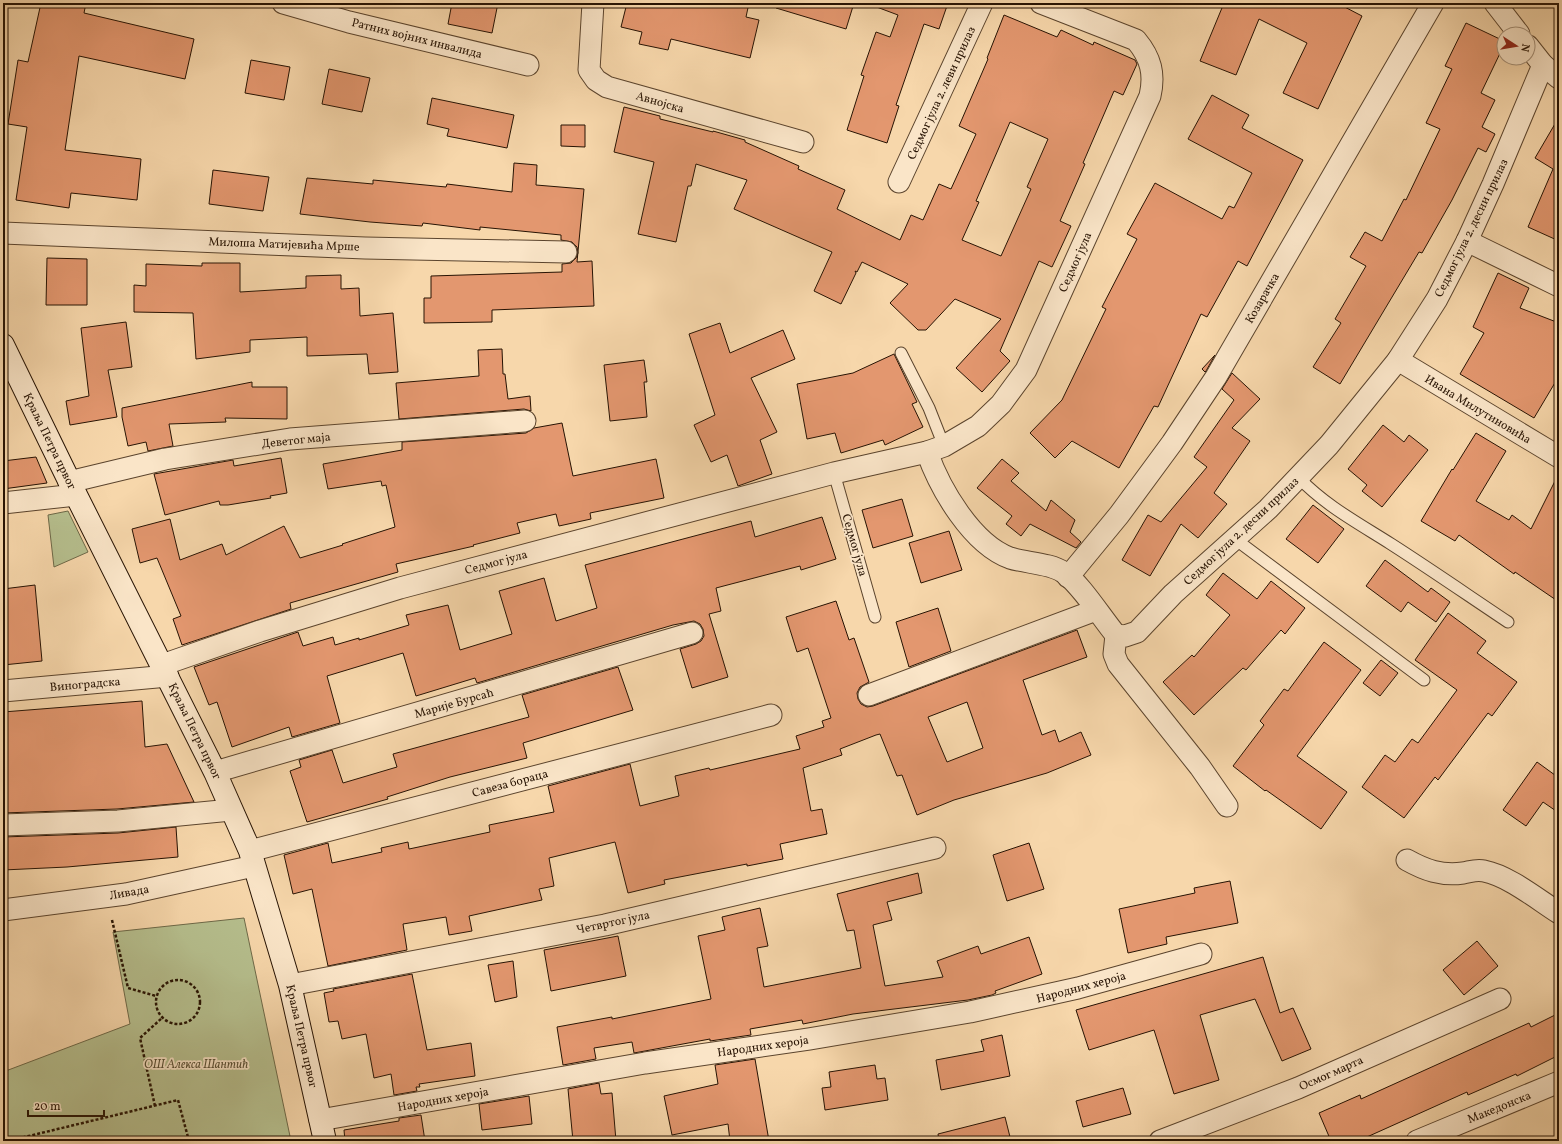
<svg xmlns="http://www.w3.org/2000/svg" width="1562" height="1144" font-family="Vollkorn,serif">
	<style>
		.green { fill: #b6bf8e; stroke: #6e6948 }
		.building { fill: #e3976f; stroke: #271303; fill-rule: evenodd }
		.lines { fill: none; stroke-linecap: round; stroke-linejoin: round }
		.lane-casing { stroke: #5b442d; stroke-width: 13 }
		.street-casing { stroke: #5b442d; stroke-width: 23 }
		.secondary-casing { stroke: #271303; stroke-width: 24 }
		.path { stroke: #271303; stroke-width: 2.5; stroke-dasharray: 3 2; stroke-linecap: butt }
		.lane { stroke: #fae5c8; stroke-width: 11 }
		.street { stroke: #fae5c8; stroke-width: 21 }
		.secondary { stroke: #fae5c8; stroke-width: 22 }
		.labels { text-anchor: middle; stroke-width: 3.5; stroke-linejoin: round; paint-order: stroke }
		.street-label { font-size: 12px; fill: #271303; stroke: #fae5c8 }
		.park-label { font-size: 12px; font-style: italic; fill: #594f34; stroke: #fae5c8 }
	</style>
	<rect width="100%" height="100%" fill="#f7d7ab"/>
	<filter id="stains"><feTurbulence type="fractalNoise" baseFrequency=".005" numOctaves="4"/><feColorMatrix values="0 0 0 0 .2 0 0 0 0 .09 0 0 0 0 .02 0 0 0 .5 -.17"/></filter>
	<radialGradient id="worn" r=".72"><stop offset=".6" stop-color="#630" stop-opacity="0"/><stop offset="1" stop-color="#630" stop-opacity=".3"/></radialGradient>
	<g class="green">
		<path d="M68 511 88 552 54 567 48 515Z"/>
		<path d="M244 918 291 1141H3V1072L130 1024 113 932Z"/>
	</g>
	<g class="building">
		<path d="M41 3H86L84 13 194 39 185 79 79 56 65 150 141 159 137 200 71 193 69 208 16 200 27 127 8 124 18 60 28 62Z"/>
		<path d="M452 3H498L492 33 448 24Z"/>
		<path d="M627 3H749L746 17 759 20 750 58 671 39 668 50 639 44 642 32 621 27Z"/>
		<path d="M777 3H854L846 29 776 8Z"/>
		<path d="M874 3H948L939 29 924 24 896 105 899 106 887 143 847 130 864 76 861 75 876 32 890 37 898 15 874 6Z"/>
		<path d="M1224 3H1337L1362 16 1318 109 1283 93 1307 43 1259 19 1236 75 1200 61Z"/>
		<path d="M1004 15 1057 37 1061 30 1093 45 1094 42 1135 60 1137 64 1123 95 1114 91 1083 163 1085 164 1060 221 1071 226 1052 267 1039 261 1000 351 1010 361 982 392 956 368 1001 319 955 299 926 330H918L890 303 908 284 862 262 857 272 855 271 856 273 841 304 814 291 832 252 734 209 747 180 696 164 691 186H688L676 242 638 234 654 162 614 152 624 107 660 116V119L713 132V131L745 140V142L799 166 798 169 845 190 837 209 900 240 911 215 923 220 939 184 951 189 976 134 959 126 988 59 987 58ZM1010 122 1048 139 1027 187 1031 189 1001 256 962 240 979 202 976 201Z"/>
		<path d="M1466 23 1504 41V45L1481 93 1495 100 1482 127 1495 134 1486 152 1478 148 1452 200 1422 253 1419 252 1340 384 1313 367 1341 323 1335 319 1366 266 1350 257 1365 232 1382 241 1404 199 1406 200 1440 129 1426 123 1452 69 1445 66Z"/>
		<path d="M251 60 290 67 284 100 245 93Z"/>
		<path d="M329 69 370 78 362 112 322 104Z"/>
		<path d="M1212 95 1249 115 1242 128 1303 160 1247 266 1238 261 1207 317 1201 314 1158 407 1154 406 1119 468 1072 441 1055 458 1030 433 1062 400 1106 309 1102 307 1137 239 1127 234 1155 183 1222 219 1229 206 1234 208 1252 173 1188 139Z"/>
		<path d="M432 98 514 115 507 148 447 136 449 129 427 124Z"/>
		<path d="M1559 117V241L1528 227 1553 169 1535 158Z"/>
		<path d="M561 125H585V147L561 146Z"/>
		<path d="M514 163 537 165 536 185 584 189 577 262 592 261 594 306 492 310V322L424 323V298H431V276L562 272V264L571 263 576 258 578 253 577 247 572 242 561 240V235L480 227V230L423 223 422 226 370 222 300 214 307 178 373 184V180L446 187 447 184 512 192Z"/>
		<path d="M213 170 269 177 263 211 209 204Z"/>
		<path d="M47 258 87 259V305H46Z"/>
		<path d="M202 263H240V292L306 288V276L341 275V289L359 288 360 316 393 313 398 372 369 374 367 354 307 356V337L250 340V352L196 359 193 313 134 312V285L146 286V264L202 266Z"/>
		<path d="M1498 273 1529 288 1520 308 1559 323V376L1534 418 1460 374 1484 333 1473 327Z"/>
		<path d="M126 322 132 367 108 370 117 417 70 425 66 401 89 396 81 328Z"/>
		<path d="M720 323 730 353 783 330 795 359 751 378 777 432 760 440 772 474 738 486 727 455 711 462 694 425 715 415 689 334Z"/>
		<path d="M502 349 503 374H505L508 399 530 396 531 411 524 409 399 419 396 383 479 376 478 350Z"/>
		<path d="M894 354 917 402 912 404 923 427 885 445 883 440 841 453 835 433 807 439 797 384 853 373Z"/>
		<path d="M1215 355 1206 371 1205 372 1202 369Z"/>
		<path d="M644 360 647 382H644L647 417 610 421 604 365Z"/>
		<path d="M1232 373 1260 399 1232 428 1250 441 1214 493 1227 504 1198 538 1181 524 1150 576 1122 560 1148 515 1161 522 1207 467 1194 457 1234 400 1222 389Z"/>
		<path d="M252 382V387H287V419L225 418 226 422 169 424 173 446 148 451 146 442 128 446 122 417V408Z"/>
		<path d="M562 423 573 476 656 459 664 498 590 513 591 519 559 526 556 514 517 523 520 533 473 545 474 546 396 564 398 572 290 603 291 609 182 645 173 619 181 616 157 558 140 563 132 529 170 519 180 560 222 544 226 555 284 526 300 558 343 545 342 544 395 527 386 485 382 486 381 481 328 489 323 464 402 450V442L526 433 534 428Z"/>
		<path d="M1383 425 1404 442 1409 435 1428 450 1382 507 1362 491 1367 485 1348 469Z"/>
		<path d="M1476 433 1506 451 1476 501 1509 520 1512 515 1531 529 1559 473V602L1515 572 1514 574 1459 535 1455 541 1421 521 1452 469 1453 470Z"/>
		<path d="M36 457 47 483 3 489V461Z"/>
		<path d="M281 458 287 493 270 496 271 498 228 505H220L219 501 165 515 154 474 233 460 234 466Z"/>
		<path d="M1002 459 1019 473 1011 481 1046 511 1051 500 1075 520 1070 532 1081 542 1076 548 1030 524 1021 536 1006 524 1012 516 977 488Z"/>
		<path d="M902 499 913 536 873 548 862 510Z"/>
		<path d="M1313 505 1344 529 1318 563 1286 539Z"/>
		<path d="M822 517 836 559 801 570 800 566 716 588 721 611 709 614 728 677 692 688 680 649 696 644 701 641 704 636 703 629 700 624 694 621 673 625 477 683 475 678 416 696 403 653 327 676 340 723 292 737 289 727 232 747 217 702 209 705 194 667 298 632 303 646 333 637 335 645 359 638V640L409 625 406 615 448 605 460 650 512 634 499 591 544 578 556 621 597 608 585 565 751 521 755 537Z"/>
		<path d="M949 531 962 570 921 583 909 543Z"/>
		<path d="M1385 560 1428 592 1431 588 1450 602 1436 622 1408 602 1401 612 1366 586Z"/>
		<path d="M1223 573 1257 599 1271 581 1305 608 1285 634 1281 630 1246 670 1243 668 1194 715 1163 682 1192 655 1194 657 1230 615 1206 595Z"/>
		<path d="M35 585 42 661 3 665V589Z"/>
		<path d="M836 601 849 640 854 638 869 682 860 687 857 693 858 699 861 704 867 707 873 706 1077 630 1087 657 1023 680 1042 735 1055 730 1059 742 1081 732 1091 755 1047 773 954 800 917 815 902 775 897 776 880 734 876 735 840 749 842 755 803 768 811 811 822 809 827 834 780 844 783 859 747 866V864L664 880 665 884 628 893 615 842 549 858 554 886 539 889 542 900 469 916 472 931 449 935 446 917 403 924 407 950 328 966 312 889 293 894 284 855 328 843 332 863 382 852 381 848 408 842 409 849 490 832 489 825 554 812 548 786 630 764 640 806 679 796 675 776 709 768 710 770 800 749 796 736 824 727 822 721 831 718 808 648 797 652 786 617ZM967 702 983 748 947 762 928 717Z"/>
		<path d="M938 608 951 651 909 667 896 622Z"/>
		<path d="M1448 613 1486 641 1477 653 1517 682 1492 716 1488 713 1438 780 1435 777 1404 818 1362 787 1385 755 1395 762 1412 739 1418 743 1457 690 1415 660Z"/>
		<path d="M1324 642 1361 670 1297 756 1347 792 1321 829 1266 790 1265 791 1233 766 1264 725 1260 721 1284 689 1288 691Z"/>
		<path d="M1381 660 1398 673 1380 696 1363 683Z"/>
		<path d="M618 667 633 710 523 743 527 758 450 777 387 797 388 799 307 822 290 771 301 767 299 760 332 750 343 783 397 767 393 754 529 717 522 695Z"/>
		<path d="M142 701 145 747 167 744 194 802 117 809 3 813V712Z"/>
		<path d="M1537 762 1559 778V813L1543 802 1526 826 1503 810Z"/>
		<path d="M176 827 178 857 67 867 3 870V837L118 833Z"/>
		<path d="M1029 843 1044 889 1007 901 993 855Z"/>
		<path d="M918 873 922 893 887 902 892 920 873 925 885 986 943 977 937 961 978 946 981 954 1029 937 1042 974 995 991 996 993 992 995 968 1000 853 1014 803 1024 802 1020 750 1029 751 1035 710 1041V1039L634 1053 632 1042 594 1048 596 1059 563 1065 557 1027 612 1017V1019L711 999 698 936 725 930 722 917 760 908 768 946 757 948 764 987 861 968 854 930 847 931 837 894Z"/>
		<path d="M1230 881 1238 923 1166 937 1167 944 1128 953 1119 909 1195 893 1194 888Z"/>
		<path d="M618 936 626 976 551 991 544 950Z"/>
		<path d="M1477 941 1498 966 1464 995 1443 970Z"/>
		<path d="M1263 957 1280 1013 1293 1008 1311 1049 1282 1061 1255 999 1200 1015 1219 1080 1174 1094 1154 1030 1089 1050 1076 1010Z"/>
		<path d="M513 961 517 997 495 1002 488 965Z"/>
		<path d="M412 974 427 1050 471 1043 475 1076 419 1084 420 1087H416L417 1091 394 1095 391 1074 374 1078 366 1034 342 1039 338 1021 329 1022 324 993 334 991 333 989Z"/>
		<path d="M1559 1013V1055L1517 1076 1516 1074 1468 1095 1467 1092 1358 1141H1331L1319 1113 1360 1095 1361 1099 1529 1023 1531 1027Z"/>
		<path d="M1002 1035 1010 1076 941 1090 936 1060 984 1051 981 1040Z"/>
		<path d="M755 1059 769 1141H730L728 1124 672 1135 664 1096 718 1084 715 1065Z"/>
		<path d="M875 1065 877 1079 885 1078 888 1100 825 1110 822 1088 831 1087 829 1072Z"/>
		<path d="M599 1083 601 1094 612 1093 616 1141H573L568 1089Z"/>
		<path d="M1123 1088 1131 1114 1083 1127 1076 1101Z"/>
		<path d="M529 1096 532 1124 482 1130 479 1104Z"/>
		<path d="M421 1115 425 1141H345L344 1130 399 1121V1118Z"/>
		<path d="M1005 1117 1011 1141H939L938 1134Z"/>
	</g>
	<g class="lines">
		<defs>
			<g id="lane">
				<path d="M901 353 929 408 944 446"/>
				<path d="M834 473 875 617"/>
				<path d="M1299 478C1326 506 1358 523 1391 544 1430 569 1469 596 1508 622"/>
				<path d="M1235 539 1424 680"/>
			</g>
			<g id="street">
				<path d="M283 3 349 22 528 65"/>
				<path d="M593 3 589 70 596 80 607 87 803 142"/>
				<path d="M1495 3 1519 34"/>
				<path d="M1543 65 1559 78"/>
				<path d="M899 182 982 3"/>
				<path d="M3 233 365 248 566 252"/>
				<path d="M1467 241 1559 286"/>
				<path d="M1398 360 1559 457"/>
				<path d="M927 452C940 489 972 544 1010 558 1025 563 1050 563 1063 572 1080 583 1101 617 1116 635L1125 636 1137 632 1173 594 1268 509 1329 445 1398 360 1437 299 1467 241 1493 184 1543 65 1528 46"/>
				<path d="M69 482 165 459 290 439 525 421"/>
				<path d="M3 503 76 495"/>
				<path d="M1068 577 1119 515 1172 443 1216 377 1433 3"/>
				<path d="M1116 635 1114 654 1118 664 1200 767 1227 806"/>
				<path d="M162 665 260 631 400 588 834 473 927 452 944 446 978 426 1001 404 1026 370 1150 96C1155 74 1151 58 1136 40L1041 3"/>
				<path d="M3 691 168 676"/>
				<path d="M869 695 1096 610"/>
				<path d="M215 772 692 633"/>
				<path d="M3 825 118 821 231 810"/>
				<path d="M250 851 771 715"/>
				<path d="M1407 860C1425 870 1441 876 1463 873 1470 872 1476 869 1484 871 1509 876 1537 899 1559 913"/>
				<path d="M3 910 126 894 254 866"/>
				<path d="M290 985 605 925 935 848"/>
				<path d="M320 1120 645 1063 809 1039 970 1012 1078 988 1201 954"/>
				<path d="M1160 1141 1298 1088 1500 999"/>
				<path d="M1417 1141 1559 1082"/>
			</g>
			<path id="secondary" d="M3 345 76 495 215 772 250 851 290 985 325 1141"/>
		</defs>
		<use href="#lane" class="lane-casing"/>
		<use href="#street" class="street-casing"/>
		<use href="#secondary" class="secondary-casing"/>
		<g class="path">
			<path d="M112 920 128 988 156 996"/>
			<circle cx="178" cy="1002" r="22"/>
			<path d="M155 1106 140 1038 162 1018"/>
			<path d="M8 1141 178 1100 189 1141"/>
		</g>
		<use href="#lane" class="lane"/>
		<use href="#street" class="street"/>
		<use href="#secondary" class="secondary"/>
	</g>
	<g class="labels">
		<g class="street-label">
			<text transform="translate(417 38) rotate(14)" y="4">Ратних војних инвалида</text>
			<text transform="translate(941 93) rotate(-65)" y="4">Седмог јула 2. леви прилаз</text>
			<text transform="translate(660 102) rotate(16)" y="4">Авнојска</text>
			<text transform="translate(1471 228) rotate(-64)" y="4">Седмог јула 2. десни прилаз</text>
			<text transform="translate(284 244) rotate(2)" y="4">Милоша Матијевића Мрше</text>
			<text transform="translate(1075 262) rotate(-66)" y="4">Седмог јула</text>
			<text transform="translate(1262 298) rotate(-60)" y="4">Козарачка</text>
			<text transform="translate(1478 409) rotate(31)" y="4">Ивана Милутиновића</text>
			<text transform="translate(296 440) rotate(-6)" y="4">Деветог маја</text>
			<text transform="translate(50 441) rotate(64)" y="4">Краља Петра првог</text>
			<text transform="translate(1241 531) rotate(-43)" y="4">Седмог јула 2. десни прилаз</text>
			<text transform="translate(855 545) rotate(74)" y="4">Седмог јула</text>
			<text transform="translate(496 562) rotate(-15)" y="4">Седмог јула</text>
			<text transform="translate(85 684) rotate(-5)" y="4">Виноградска</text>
			<text transform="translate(454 703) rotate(-16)" y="4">Марије Бурсаћ</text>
			<text transform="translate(195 731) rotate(64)" y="4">Краља Петра првог</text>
			<text transform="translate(510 783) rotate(-15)" y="4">Савеза бораца</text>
			<text transform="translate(129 892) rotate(-10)" y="4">Ливада</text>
			<text transform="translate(613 922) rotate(-12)" y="4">Четвртог јула</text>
			<text transform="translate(1081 987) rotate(-15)" y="4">Народних хероја</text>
			<text transform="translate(302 1036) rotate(77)" y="4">Краља Петра првог</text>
			<text transform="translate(763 1046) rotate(-8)" y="4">Народних хероја</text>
			<text transform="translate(1331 1073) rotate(-24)" y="4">Осмог марта</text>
			<text transform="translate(443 1099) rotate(-10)" y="4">Народних хероја</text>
			<text transform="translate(1499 1107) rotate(-22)" y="4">Македонска</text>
		</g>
		<g class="park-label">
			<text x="196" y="1068">ОШ Алекса Шантић</text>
		</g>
	</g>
	<rect width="1562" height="1144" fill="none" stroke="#f7d7ab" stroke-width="16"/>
	<rect x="4" y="4" width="1554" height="1136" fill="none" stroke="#271303" stroke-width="2"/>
	<rect x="8" y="8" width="1546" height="1128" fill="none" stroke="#271303"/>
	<g transform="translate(1516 46) rotate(102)"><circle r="19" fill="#fae5c8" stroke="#a69179"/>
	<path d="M0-3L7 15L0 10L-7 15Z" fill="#8f2418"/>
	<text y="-6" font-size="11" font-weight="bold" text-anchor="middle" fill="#271303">N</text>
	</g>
	<path d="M28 1110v6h76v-6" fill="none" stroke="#271303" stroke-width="2"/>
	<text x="34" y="1110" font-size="12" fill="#271303" stroke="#fae5c8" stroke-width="3" paint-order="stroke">20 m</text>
	<rect width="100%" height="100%" filter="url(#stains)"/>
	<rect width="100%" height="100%" fill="url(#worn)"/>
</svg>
